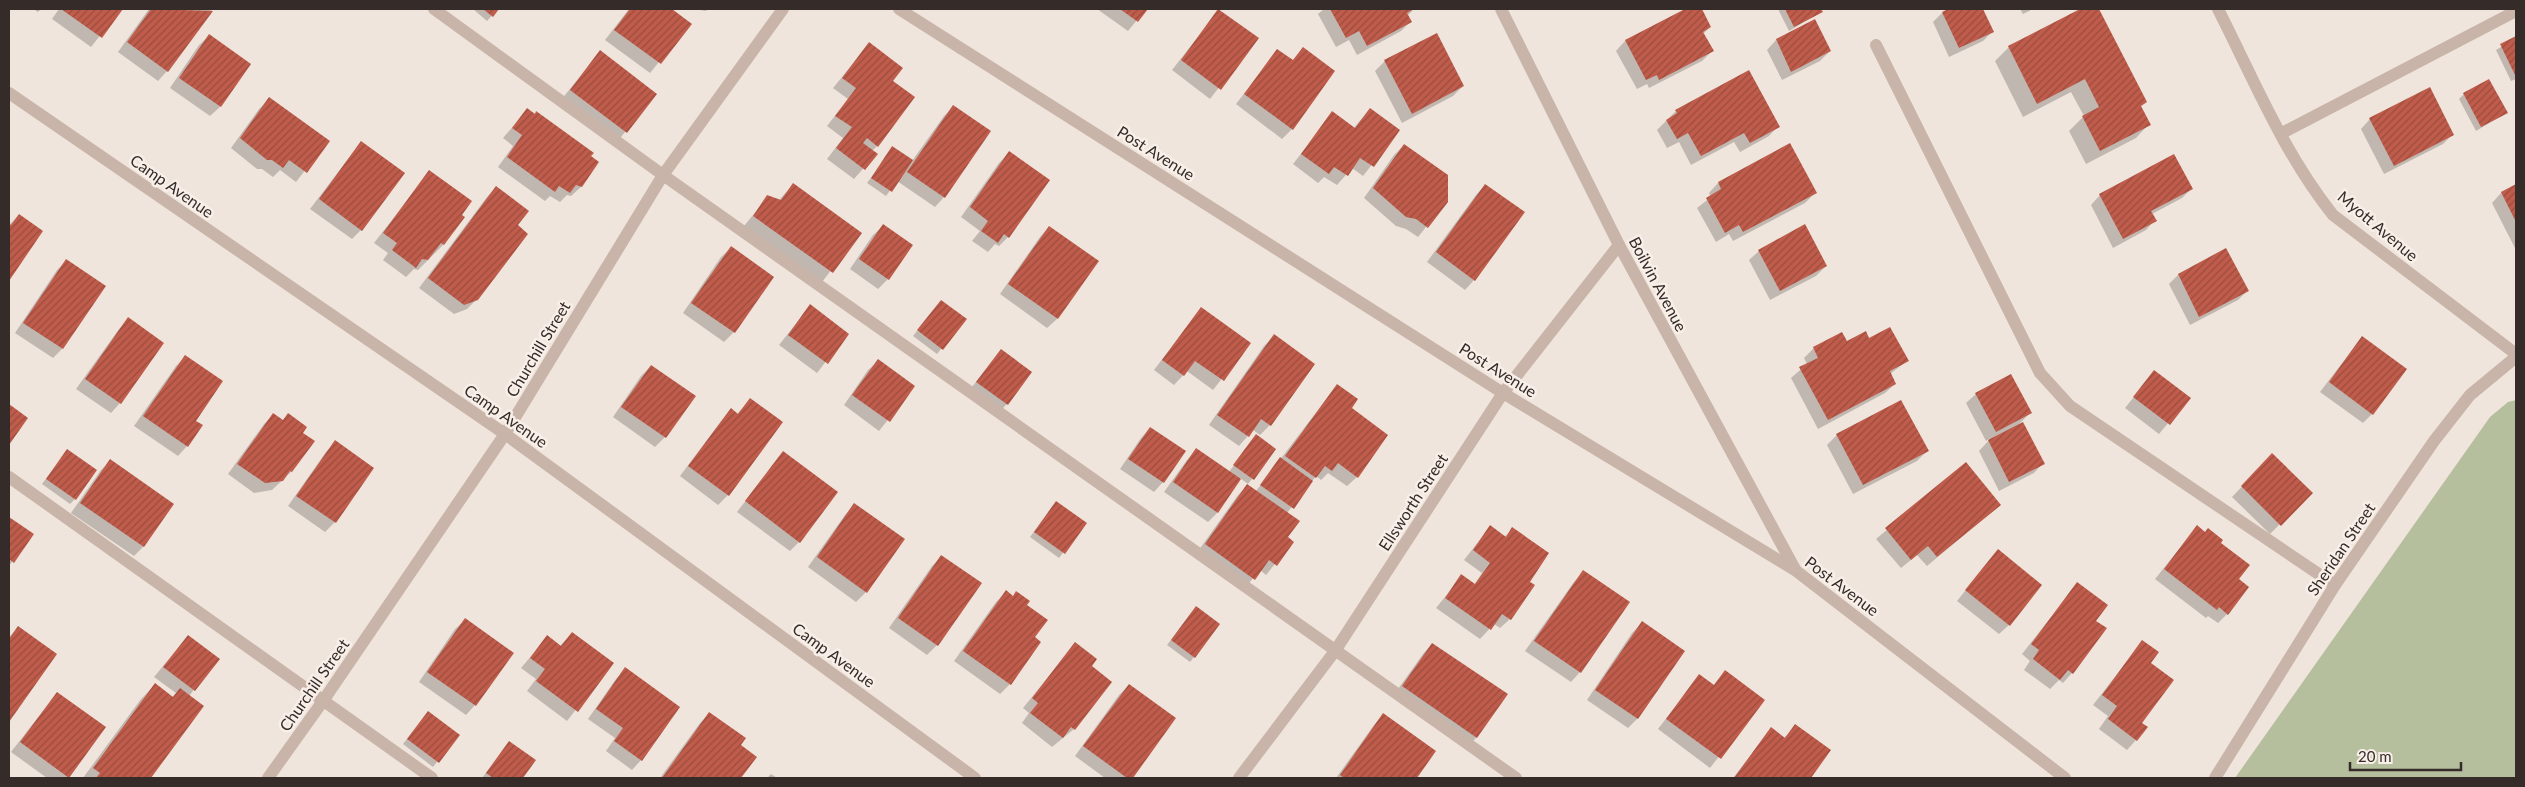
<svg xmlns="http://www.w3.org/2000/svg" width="2525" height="787" font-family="Lato,sans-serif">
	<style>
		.green { fill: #b6bf9d }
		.shadow { fill: #0003 }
		.building { fill: url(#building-hatch) }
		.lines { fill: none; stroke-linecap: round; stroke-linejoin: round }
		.minor { stroke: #c8b4a8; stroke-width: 12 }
		.labels { text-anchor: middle; stroke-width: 5; stroke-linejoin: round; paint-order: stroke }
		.street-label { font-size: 16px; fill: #352b28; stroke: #f8efe8 }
	</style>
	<defs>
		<pattern id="building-hatch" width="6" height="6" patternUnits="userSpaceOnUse" patternTransform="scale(1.25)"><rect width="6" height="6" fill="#bf5c4b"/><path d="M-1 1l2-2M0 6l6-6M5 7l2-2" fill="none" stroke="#9c4c3e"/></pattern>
	</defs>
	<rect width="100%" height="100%" fill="#f0e5dc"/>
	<path class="green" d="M2516 400V778H2235L2490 417 2508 402Z"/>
	<g class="shadow">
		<path d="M33 9H41L38 12Z"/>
		<path d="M59 9H121L91 47 52 19Z"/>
		<path d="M149 9H209L212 11 167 71 158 81 118 52Z"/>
		<path d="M473 9H498L487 21Z"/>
		<path d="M629 9H670L690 24 650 73 605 40Z"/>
		<path d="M693 9H708L706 11Z"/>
		<path d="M1097 9H1146L1128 31Z"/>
		<path d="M1324 9H1414L1407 16 1410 22 1401 31 1357 55 1349 40 1336 47 1318 14Z"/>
		<path d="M1688 9H1700L1710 27 1703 34 1712 51 1702 61 1649 88 1647 84 1637 89 1616 51 1625 41Z"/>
		<path d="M1778 9H1819L1821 12 1789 31Z"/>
		<path d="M1951 9H1982L1992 32 1983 41 1949 57 1933 22 1942 13Z"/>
		<path d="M2020 9H2033L2023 14Z"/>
		<path d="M2083 9H2098L2146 102 2140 107 2149 124 2136 138 2086 164 2069 131 2084 116 2071 92 2023 117 1995 61 2009 47Z"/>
		<path d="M1219 10 1257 38 1210 99 1172 70Z"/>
		<path d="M1814 21 1830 51 1820 61 1782 80 1767 50 1776 40Z"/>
		<path d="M209 36 249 64 220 107 210 116 170 88 199 45Z"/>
		<path d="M2516 38V79L2511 81 2496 50Z"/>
		<path d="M869 44 892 81 877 146 872 151 876 154 854 179 827 159 843 138 827 126 848 99 833 88Z"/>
		<path d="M1303 49 1333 72 1292 129 1282 139 1236 104 1277 51 1292 61Z"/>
		<path d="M600 52 655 94 617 142 561 100Z"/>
		<path d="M1385 61 1463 86 1453 96 1402 123 1375 71Z"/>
		<path d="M2464 94 2506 113 2476 131 2459 99Z"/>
		<path d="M269 99 328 141 296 182 280 170 273 177 262 169H257L231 148 259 109Z"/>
		<path d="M953 107 944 197 935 207 897 181 886 196 867 183 893 148 912 161 944 116Z"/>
		<path d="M1370 109 1399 130 1363 176 1352 168 1337 185 1324 177 1318 183 1293 164 1333 113 1353 129Z"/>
		<path d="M527 110 534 115 536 113 598 162 581 187 571 196 567 195 560 202 550 196 545 201 498 167 513 146 503 138Z"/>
		<path d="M1676 111 1778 126 1769 136 1740 152 1734 142 1691 165 1679 142 1667 148 1657 130Z"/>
		<path d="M2370 119 2453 134 2443 144 2384 174 2361 129Z"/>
		<path d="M361 142V230L352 239 310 209Z"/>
		<path d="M1404 145 1446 202 1418 237 1406 229 1396 226 1364 198 1394 155Z"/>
		<path d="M1790 145 1815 193 1805 203 1733 241 1729 234 1716 242 1697 208 1711 197 1709 193 1718 183Z"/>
		<path d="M1009 153 1008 237 999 246 995 244 988 252 972 241 980 231 961 217 999 163Z"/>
		<path d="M430 171 463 217 443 245 418 270 414 269 406 277 383 260 388 253 374 243Z"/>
		<path d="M793 185 860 233 822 282 744 226 768 197 779 200Z"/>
		<path d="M1486 185 1474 280 1465 290 1427 262 1476 195Z"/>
		<path d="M2516 185V250L2492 203 2501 193Z"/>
		<path d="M496 187 516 226 477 299 467 309 454 314 419 288 487 197Z"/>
		<path d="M2191 189 2182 198 2152 214 2155 220 2146 230 2113 248 2091 205 2100 195Z"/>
		<path d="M19 215 42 231 9 279V225Z"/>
		<path d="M883 226 888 279 878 289 850 269 873 235Z"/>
		<path d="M1049 227 1098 261 1057 319 1047 328 1000 294 1040 237Z"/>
		<path d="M731 248 772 277 734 332 724 342 683 313 721 257Z"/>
		<path d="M2226 250 2247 291 2238 300 2190 325 2169 284 2178 275Z"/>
		<path d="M1759 251 1826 266 1816 276 1770 300 1749 260Z"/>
		<path d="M66 261 104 286 62 349 53 358 15 333 57 270Z"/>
		<path d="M941 301 965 319 937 354 913 336Z"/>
		<path d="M810 306 847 334 817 373 779 345Z"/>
		<path d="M1201 308 1249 344 1213 390 1187 371 1174 385 1154 370Z"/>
		<path d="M129 319 120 403 111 413 76 389 119 329Z"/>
		<path d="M1274 336 1313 364 1270 425 1260 435 1253 430 1239 446 1209 425 1264 346Z"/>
		<path d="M2362 337 2372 414 2363 423 2320 392Z"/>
		<path d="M1869 339 1907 361 1890 374 1895 384 1885 393 1818 429 1791 378 1807 364 1804 358 1814 348Z"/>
		<path d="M1001 350 1007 404 997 414 968 392Z"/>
		<path d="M185 357 195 421 187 446 178 456 134 426 176 366Z"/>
		<path d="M878 361 914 387 879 431 844 405 868 370Z"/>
		<path d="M651 366 694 396 665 437 655 447 613 417 641 376Z"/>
		<path d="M2154 372 2189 398 2159 434 2125 408Z"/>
		<path d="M1337 385 1350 409 1357 477 1347 486 1328 473 1321 480 1316 476 1287 513 1286 537 1293 542 1266 575 1260 570 1244 589 1196 554 1238 495 1248 485 1256 491Z"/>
		<path d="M1976 394 2030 413 2018 425 2043 463 2034 473 1999 491 1979 451 1991 438 1986 441 1966 403Z"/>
		<path d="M750 400 781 423 728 495 718 505 680 476 722 420 731 410 737 414Z"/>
		<path d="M1901 402 1927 451 1917 461 1853 494 1827 445 1837 435Z"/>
		<path d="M273 415 282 421 288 415 301 433 291 472 272 490 254 493 228 474 264 424Z"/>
		<path d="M1150 428 1163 482 1154 492 1120 469 1141 438Z"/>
		<path d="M1252 440 1275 449 1248 484 1240 478 1218 512 1208 522 1164 492 1187 460 1196 450 1229 472Z"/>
		<path d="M335 442 372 468 335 522 325 532 288 506 326 452Z"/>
		<path d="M67 451 75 499 70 504 42 484Z"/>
		<path d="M783 452 799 542 790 551 737 512Z"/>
		<path d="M2272 455 2311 493 2270 534 2232 497Z"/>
		<path d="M110 461 172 504 143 547 134 556 71 513 101 470Z"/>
		<path d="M1966 464 2000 505 1927 566 1917 555 1901 568 1876 539Z"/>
		<path d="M1056 502 1086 523 1059 558 1030 537Z"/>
		<path d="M854 505 866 592 856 602 808 567 845 515Z"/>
		<path d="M9 518 32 534 9 566Z"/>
		<path d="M1490 527 1504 537 1513 529 1528 582 1510 619 1500 628 1494 624 1480 639 1436 608 1462 576 1474 585 1482 573 1464 560Z"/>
		<path d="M2197 527 2219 543 2238 580 2227 614 2218 623 2208 616 2206 618 2155 579Z"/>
		<path d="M942 556 937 645 927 655 889 628 932 566Z"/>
		<path d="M1989 561 2009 625 1999 634 1957 601Z"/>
		<path d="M1583 572 1580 672 1571 682 1525 651 1574 582Z"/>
		<path d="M2077 584 2094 621 2072 673 2063 683 2059 680 2050 689 2024 670 2030 661 2022 654Z"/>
		<path d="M1006 592 1025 605 1033 638 1039 642 1010 684 1000 694 954 661 996 602Z"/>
		<path d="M1191 613 1219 625 1190 662 1167 645Z"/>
		<path d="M465 620 475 705 466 715 419 682 455 629Z"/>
		<path d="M1642 623 1683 651 1637 719 1628 728 1587 700 1632 633Z"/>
		<path d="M18 628 56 654 9 720V637Z"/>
		<path d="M572 633 612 663 567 721 527 691 536 679 521 668 548 636 560 646Z"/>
		<path d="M188 636 218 659 189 696 202 706 149 778H83L141 699 155 685 172 697 176 693 154 677Z"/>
		<path d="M2142 642 2150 663 2136 740 2127 750 2099 729 2108 716 2093 705Z"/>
		<path d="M1075 644 1090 666 1074 729 1052 747 1022 723 1029 713 1023 708Z"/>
		<path d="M1432 644 1476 738 1467 747 1393 696 1423 654Z"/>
		<path d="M625 669 641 760 632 770 606 751 615 738 588 719 616 679Z"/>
		<path d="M1725 672 1763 700 1710 768 1658 729 1699 676 1713 686Z"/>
		<path d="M1129 685 1175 718 1132 778H1105L1075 756 1119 695Z"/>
		<path d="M57 693 68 777 47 778 11 752Z"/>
		<path d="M428 712 458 735 433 767 403 744Z"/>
		<path d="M709 714 739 746 755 757 740 778H660L700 723Z"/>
		<path d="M1383 715 1435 751 1416 778H1336L1374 725Z"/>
		<path d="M1795 726 1829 750 1809 778H1733L1771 729 1784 738Z"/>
		<path d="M509 742 535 760 521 778H482Z"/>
		<path d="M771 774 777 778H767Z"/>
	</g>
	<g class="building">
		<path d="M61 9H123L102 38Z"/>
		<path d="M151 9 213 11 168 72 127 42Z"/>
		<path d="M483 9H499L493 17Z"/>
		<path d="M630 9H672L692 24 661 64 614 30Z"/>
		<path d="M1120 9H1148L1138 22Z"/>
		<path d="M1218 9 1259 38 1221 90 1181 60Z"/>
		<path d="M1330 9H1414L1407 13 1412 22 1367 46 1359 31 1346 38Z"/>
		<path d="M1685 9H1702L1711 27 1703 32 1714 51 1659 80 1657 75 1646 80 1625 40Z"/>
		<path d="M1785 9H1821L1823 12 1794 27Z"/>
		<path d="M1948 9H1983L1994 32 1959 48 1942 12Z"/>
		<path d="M2080 9H2099L2147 102 2141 106 2151 125 2100 151 2082 116 2099 107 2085 79 2037 104 2008 46Z"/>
		<path d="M1815 19 1831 51 1791 72 1776 39Z"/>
		<path d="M1437 33 1464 86 1412 114 1384 60Z"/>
		<path d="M209 34 251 64 221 107 179 78Z"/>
		<path d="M2516 36V77L2500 44Z"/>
		<path d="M869 42 903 68 893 81 915 97 878 147 867 138 863 143 878 154 865 170 836 148 852 127 835 116 856 88 842 78Z"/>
		<path d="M1303 47 1335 71 1293 130 1244 94 1277 49 1293 60Z"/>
		<path d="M600 50 657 94 627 133 570 90Z"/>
		<path d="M1749 70 1780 127 1750 143 1744 133 1701 156 1688 133 1677 139 1666 120 1677 113 1675 110Z"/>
		<path d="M2489 79 2508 113 2481 127 2463 93Z"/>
		<path d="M2430 87 2454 135 2394 166 2369 118Z"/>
		<path d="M269 97 330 141 307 173 289 160 283 168 272 160H267L240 138Z"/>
		<path d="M953 105 991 131 945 198 907 172Z"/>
		<path d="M527 108 535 114 536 111 594 153 591 156 599 162 582 187 576 185 570 193 559 186 555 192 507 157 522 135 512 128Z"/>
		<path d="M1370 108 1400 130 1374 167 1360 158 1348 176 1334 167 1329 174 1301 154 1332 111 1355 128Z"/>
		<path d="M361 141 405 173 362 231 319 199Z"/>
		<path d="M1790 143 1817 193 1743 232 1739 225 1725 233 1706 198 1721 189 1718 182Z"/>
		<path d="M1404 144 1448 175V202L1428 228 1416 219 1406 217 1373 188Z"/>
		<path d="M892 146 913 160 892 192 871 178Z"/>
		<path d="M1009 151 1050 180 1009 238 1004 234 998 243 981 231 988 221 970 207Z"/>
		<path d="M2174 154 2193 189 2151 211 2157 221 2123 239 2099 194Z"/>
		<path d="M429 170 472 201 462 215 465 217 444 245 441 243 428 260 422 259 416 268 392 250 397 243 383 233Z"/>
		<path d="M793 183 862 233 833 273 753 216 767 195 781 200Z"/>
		<path d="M1485 184 1525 212 1475 281 1436 252Z"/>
		<path d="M2516 184V222L2501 192Z"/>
		<path d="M496 186 529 211 518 225 528 234 478 300 464 305 428 278Z"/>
		<path d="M19 214 43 231 9 281V224L11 225Z"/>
		<path d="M883 224 913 245 889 280 859 259Z"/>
		<path d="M1805 224 1827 266 1780 291 1758 250Z"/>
		<path d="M1049 226 1099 261 1058 319 1008 284Z"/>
		<path d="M731 246 774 277 735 333 691 303Z"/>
		<path d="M2226 248 2249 291 2199 317 2178 274Z"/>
		<path d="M66 259 106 286 63 349 23 323Z"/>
		<path d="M941 300 967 319 943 350 917 330Z"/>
		<path d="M810 304 849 334 828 364 788 335Z"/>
		<path d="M1201 307 1251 343 1224 381 1195 361 1184 376 1162 360Z"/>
		<path d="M128 317 164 343 121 404 85 379Z"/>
		<path d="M1890 327 1909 361 1890 371 1896 384 1828 420 1799 367 1818 358 1813 347 1842 332 1847 341 1866 331 1869 338Z"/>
		<path d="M1274 334 1315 364 1271 426 1261 419 1249 437 1217 415Z"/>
		<path d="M2362 336 2407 369 2373 415 2329 382Z"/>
		<path d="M1001 349 1032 372 1008 405 976 382Z"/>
		<path d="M185 355 223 381 196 421 203 425 188 447 143 416Z"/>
		<path d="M878 359 915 386 890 422 852 395Z"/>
		<path d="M651 365 696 396 666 438 621 407Z"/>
		<path d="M2154 370 2191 398 2170 425 2133 397Z"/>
		<path d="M2011 374 2032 413 1996 432 1975 393Z"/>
		<path d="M1337 384 1358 399 1352 408 1388 435 1358 478 1338 463 1332 471 1325 466 1316 478 1285 456Z"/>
		<path d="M750 398 783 422 729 496 688 466 731 408 738 414Z"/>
		<path d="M1901 400 1929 451 1863 485 1836 434Z"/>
		<path d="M9 404 28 418 9 445Z"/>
		<path d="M273 413 283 420 288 413 307 427 303 433 315 441 292 472 290 471 283 481 265 483 237 464Z"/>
		<path d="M2023 422 2045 464 2009 482 1988 440Z"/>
		<path d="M1150 427 1186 451 1164 483 1128 459Z"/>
		<path d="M1256 434 1276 449 1254 480 1233 465Z"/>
		<path d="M335 440 374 468 336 523 296 496Z"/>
		<path d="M1196 448 1241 479 1218 513 1173 482Z"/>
		<path d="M67 449 97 470 76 500 46 479Z"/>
		<path d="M783 451 838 492 800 543 745 501Z"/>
		<path d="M2272 453 2313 493 2281 526 2241 486Z"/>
		<path d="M1280 457 1313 481 1294 509 1260 485Z"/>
		<path d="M110 459 174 504 144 547 80 503Z"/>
		<path d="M1966 462 2001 505 1937 557 1928 546 1911 560 1885 528Z"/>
		<path d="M1247 484 1300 521 1288 537 1294 542 1277 566 1269 560 1255 580 1205 544Z"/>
		<path d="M1056 501 1087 523 1065 554 1034 532Z"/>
		<path d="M854 503 905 539 867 593 817 557Z"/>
		<path d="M9 517 34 534 14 563 9 559Z"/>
		<path d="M1490 525 1506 537 1512 527 1549 553 1530 582 1535 585 1511 620 1502 614 1491 630 1445 598 1461 574 1475 584 1490 563 1473 550Z"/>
		<path d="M2197 525 2205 532 2208 528 2223 540 2221 543 2250 565 2239 579 2249 587 2228 615 2219 607 2217 610 2164 569Z"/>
		<path d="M1998 549 2042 585 2010 626 1965 590Z"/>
		<path d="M941 555 982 583 938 646 898 618Z"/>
		<path d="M1583 570 1630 602 1581 673 1534 641Z"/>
		<path d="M2077 582 2108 605 2096 621 2107 628 2073 674 2068 670 2060 680 2033 659 2039 650 2031 644Z"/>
		<path d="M1006 590 1013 596 1016 591 1030 601 1027 605 1048 620 1035 637 1041 642 1011 685 963 651Z"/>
		<path d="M1196 606 1220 624 1195 658 1171 640Z"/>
		<path d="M465 618 514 653 476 706 427 672Z"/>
		<path d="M1642 621 1685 651 1638 719 1595 690Z"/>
		<path d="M18 626 57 654 9 722V639Z"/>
		<path d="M572 632 614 663 578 712 536 681 545 669 530 658 547 635 561 646Z"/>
		<path d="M188 635 220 659 195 691 163 667Z"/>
		<path d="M2142 640 2159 652 2151 663 2174 680 2142 723 2148 727 2137 741 2108 719 2117 706 2102 695Z"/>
		<path d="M1075 642 1097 659 1092 666 1112 682 1075 730 1071 727 1063 738 1030 713 1038 703 1032 698Z"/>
		<path d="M1432 643 1508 694 1477 738 1402 686Z"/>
		<path d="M625 667 680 707 642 761 614 741 623 728 596 709Z"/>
		<path d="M1725 670 1765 700 1721 759 1666 719 1699 674 1714 685Z"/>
		<path d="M155 683 173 697 180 688 204 706 151 778H96L100 773 93 768Z"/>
		<path d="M1129 684 1176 718 1133 778H1127L1083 746Z"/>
		<path d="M57 692 106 727 69 778 20 742Z"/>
		<path d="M428 711 460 735 439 763 407 739Z"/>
		<path d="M709 712 746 738 741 745 757 757 741 778H662Z"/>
		<path d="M1383 713 1436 751 1417 778H1344L1340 775Z"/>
		<path d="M1795 724 1831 750 1811 778H1734L1771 727 1785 738Z"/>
		<path d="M509 741 536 760 523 778H493L486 773Z"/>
	</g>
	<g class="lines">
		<g class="minor">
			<path d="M434 9 663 175 1516 778"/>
			<path d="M899 9 1503 393 1795 570 2065 778"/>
			<path d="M1501 9 1619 245 1795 569"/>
			<path d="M2218 9C2253 78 2284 154 2333 215L2516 354"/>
			<path d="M1876 45 2040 373 2070 406 2335 585"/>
			<path d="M9 93 505 434 975 778"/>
			<path d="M2282 133 2516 11"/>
			<path d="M9 477 432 778"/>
			<path d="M268 778 323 701 505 434 663 175 783 9"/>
			<path d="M1239 778 1335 651 1503 393 1619 245"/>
			<path d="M2215 778 2335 585 2434 441 2470 395 2516 357"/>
		</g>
	</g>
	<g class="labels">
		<g class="street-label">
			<text transform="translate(1156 153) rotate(32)" y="6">Post Avenue</text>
			<text transform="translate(172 186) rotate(35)" y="6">Camp Avenue</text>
			<text transform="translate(2378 226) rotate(40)" y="6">Myott Avenue</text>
			<text transform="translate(1658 284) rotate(62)" y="6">Boilvin Avenue</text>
			<text transform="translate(538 349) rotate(-59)" y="6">Churchill Street</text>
			<text transform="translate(1498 370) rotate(32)" y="6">Post Avenue</text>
			<text transform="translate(506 416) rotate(35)" y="6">Camp Avenue</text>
			<text transform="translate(1413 502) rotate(-57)" y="6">Ellsworth Street</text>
			<text transform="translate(2341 549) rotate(-56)" y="6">Sheridan Street</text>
			<text transform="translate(1842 586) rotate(37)" y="6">Post Avenue</text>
			<text transform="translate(834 655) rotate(36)" y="6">Camp Avenue</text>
			<text transform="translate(314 685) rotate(-55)" y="6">Churchill Street</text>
		</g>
	</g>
	<rect width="2525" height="787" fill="none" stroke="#352b28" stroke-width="20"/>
	<path d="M2350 762v8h111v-8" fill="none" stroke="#352b28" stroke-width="2.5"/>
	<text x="2358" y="762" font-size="15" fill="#352b28" stroke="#f8efe8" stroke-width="4" paint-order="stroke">20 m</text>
</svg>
